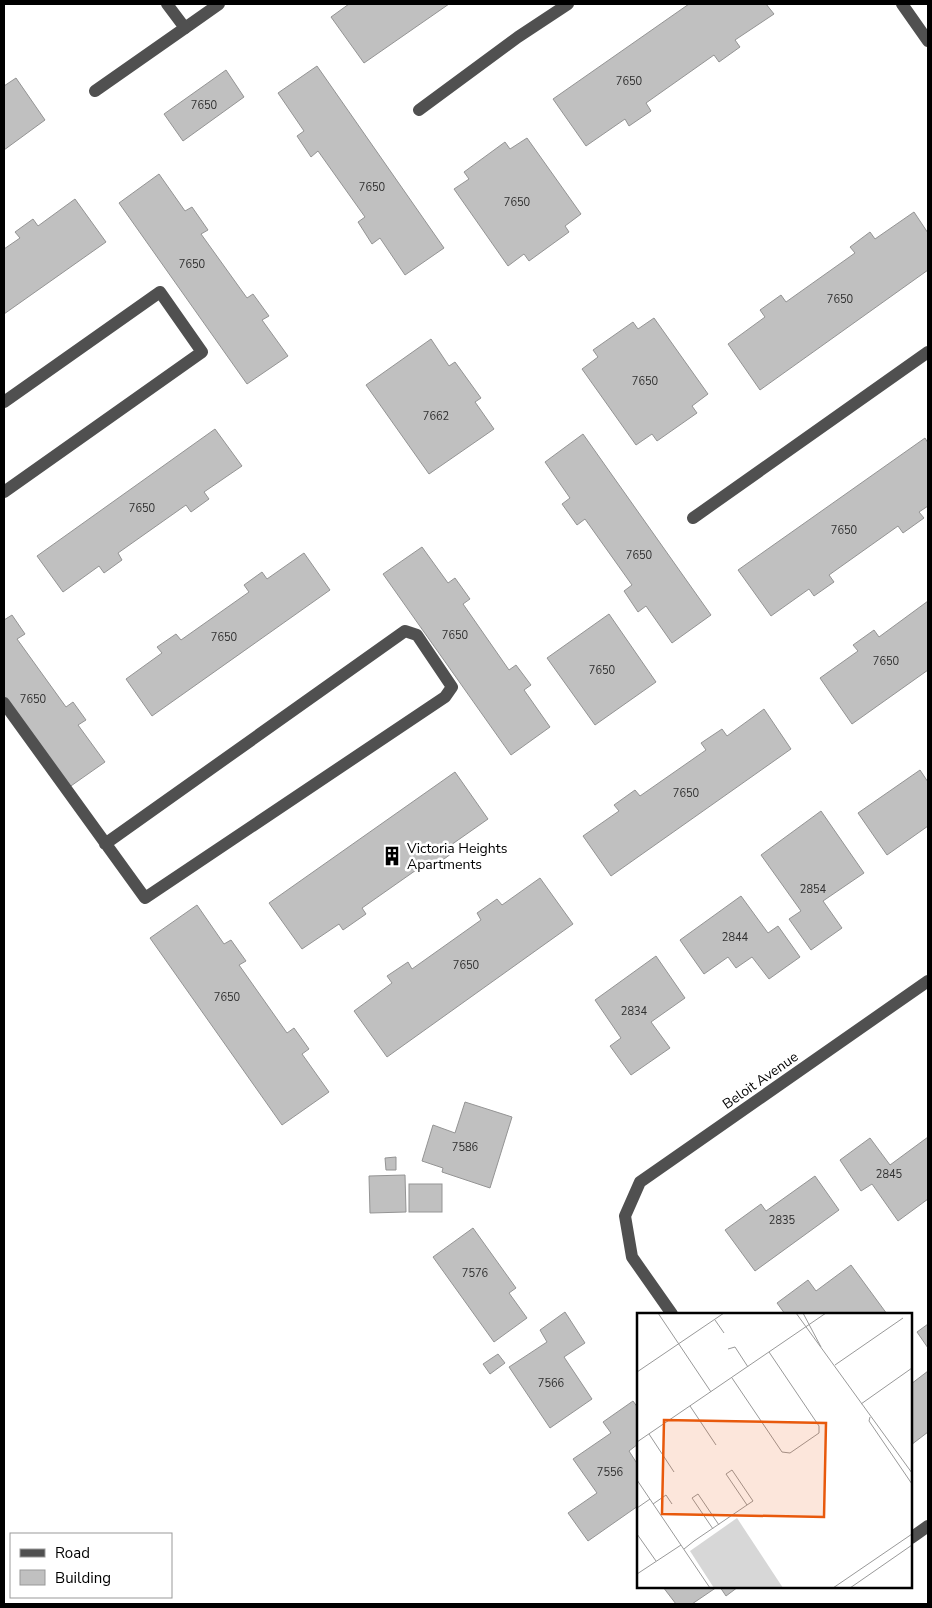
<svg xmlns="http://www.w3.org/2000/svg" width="932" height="1608" font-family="'Nunito Sans',sans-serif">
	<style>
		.building { fill: #c0c0c0; stroke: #949494 }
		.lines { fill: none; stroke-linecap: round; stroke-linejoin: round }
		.minor { stroke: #505050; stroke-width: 12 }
		.labels { text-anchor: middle; stroke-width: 5; stroke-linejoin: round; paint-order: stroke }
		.number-label { font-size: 11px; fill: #303030 }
		.poi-label { font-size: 14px; fill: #000; stroke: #fff; text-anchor: start }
		.street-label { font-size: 14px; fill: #000; stroke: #fff }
		.inset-road { fill: none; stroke: #999; stroke-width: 1 }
		.view { fill: #e8590c; fill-opacity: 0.15; stroke: #e8590c; stroke-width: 2.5 }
		.inset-edge { fill: none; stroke: #000; stroke-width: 2.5 }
	</style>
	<rect width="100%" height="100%" fill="#fff"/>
	<g class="building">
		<path d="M349 4H449L364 63 331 17Z"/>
		<path d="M689 4H766L774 14 735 40 740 47 719 62 714 55 646 103 651 111 629 126 625 119 586 146 553 99Z"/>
		<path d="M317 66 444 248 405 275 380 238 372 244 358 222 365 217 318 151 311 157 297 136 304 131 278 93Z"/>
		<path d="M226 70 244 97 183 141 164 114Z"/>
		<path d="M16 78 45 120 4 150V86Z"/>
		<path d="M527 138 581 214 565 226 569 232 529 261 524 254 508 266 454 189 469 179 464 172 505 142 510 149Z"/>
		<path d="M159 174 185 211 192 207 208 230 201 234 247 298 253 294 269 316 262 320 288 356 247 384 119 203Z"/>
		<path d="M75 199 106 242 4 314V249L20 238 15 232 33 219 38 226Z"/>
		<path d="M914 212 928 233V270L760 390 728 344 765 317 760 310 781 295 786 302 855 253 850 247 870 232 875 239Z"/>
		<path d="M654 318 708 394 692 406 697 413 657 441 652 434 636 445 582 369 598 357 593 350 633 322 638 329Z"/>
		<path d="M431 339 449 366 455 362 481 398 475 402 494 429 429 474 366 385Z"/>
		<path d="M215 429 242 466 204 492 209 499 191 512 186 505 118 553 122 560 104 573 99 566 63 592 37 556Z"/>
		<path d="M583 434 711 615 672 643 646 606 638 612 624 591 632 585 585 519 577 525 562 504 570 498 545 462Z"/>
		<path d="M925 438 928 443V506L919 512 924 518 903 533 898 526 829 575 834 582 814 596 809 589 771 616 738 570Z"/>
		<path d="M422 547 448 583 455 578 470 599 463 604 509 670 516 665 531 685 524 690 550 727 511 755 383 574Z"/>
		<path d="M304 553 330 590 152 716 126 679 162 653 157 647 176 634 181 640 249 592 244 585 262 572 267 579Z"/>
		<path d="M928 601V670L852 724 820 678 858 651 853 645 874 630 879 637Z"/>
		<path d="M609 614 656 682 595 725 547 658Z"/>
		<path d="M12 615 25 634 17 639 66 707 73 702 86 720 78 725 105 762 68 788 4 697V620Z"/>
		<path d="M764 709 791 749 611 876 583 836 619 811 614 805 635 790 640 796 706 750 701 743 722 729 727 736Z"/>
		<path d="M920 770 928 782V826L887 855 858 813Z"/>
		<path d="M455 772 488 819 451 845 455 851 433 867 429 861 362 908 366 914 343 930 339 924 302 949 269 903Z"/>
		<path d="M821 811 864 873 823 901 842 928 811 950 789 919 801 911 761 855Z"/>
		<path d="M540 878 573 924 387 1057 354 1011 392 983 387 976 408 962 412 969 481 920 477 913 497 899 502 905Z"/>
		<path d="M741 896 768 933 778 926 800 957 769 979 752 957 736 968 728 957 704 974 680 940Z"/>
		<path d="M197 905 224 944 231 940 246 961 239 965 287 1033 294 1028 309 1049 302 1054 329 1092 282 1125 150 938Z"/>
		<path d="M656 956 685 998 651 1022 670 1048 631 1075 610 1046 621 1038 595 1000Z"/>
		<path d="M465 1102 512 1117 490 1188 442 1172 443 1168 422 1161 433 1125 455 1133Z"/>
		<path d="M928 1137V1199L898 1221 872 1184 861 1191 840 1160 870 1138 890 1165Z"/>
		<path d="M396 1157V1170H386L385 1158Z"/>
		<path d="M405 1175 406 1212 370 1213 369 1176Z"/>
		<path d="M815 1176 839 1210 755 1271 725 1230 761 1204 766 1211Z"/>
		<rect x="409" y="1184" width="33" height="28"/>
		<path d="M473 1228 516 1288 509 1293 527 1318 494 1342 433 1257Z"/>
		<path d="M851 1265 887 1314H785L777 1303 808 1280 816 1291Z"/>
		<path d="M565 1312 585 1343 564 1357 592 1399 550 1428 509 1367 547 1342 540 1330Z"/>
		<path d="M928 1324V1348L917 1332Z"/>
		<path d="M498 1354 505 1363 490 1374 483 1364Z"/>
		<path d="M928 1371V1432L911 1445V1384Z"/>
		<path d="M633 1401 638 1408V1444L629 1451 638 1465V1506L588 1541 568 1513 597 1493 573 1459 611 1433 603 1422Z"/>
		<path d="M663 1587H717L692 1604H676Z"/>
		<path d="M720 1587H738L726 1596Z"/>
	</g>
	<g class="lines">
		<g class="minor">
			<path d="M902 4 928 41"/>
			<path d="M185 28 219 4"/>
			<path d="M95 91 185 28 167 4"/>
			<path d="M419 110 518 37 568 4"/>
			<path d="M4 402 160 292 202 352 4 492"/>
			<path d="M693 518 928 352"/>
			<path d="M4 703 145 898 445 697 452 687 417 635 405 631 105 844"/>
			<path d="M672 1314 632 1257 625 1216 640 1182 928 981"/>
			<path d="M911 1538 928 1526"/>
		</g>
	</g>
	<defs>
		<symbol id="building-bare" viewBox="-9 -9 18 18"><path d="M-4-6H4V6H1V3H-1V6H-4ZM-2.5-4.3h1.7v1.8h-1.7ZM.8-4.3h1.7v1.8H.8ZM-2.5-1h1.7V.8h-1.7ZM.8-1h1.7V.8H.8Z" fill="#000" stroke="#fff" stroke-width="2.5" paint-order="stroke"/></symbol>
	</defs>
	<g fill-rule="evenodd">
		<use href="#building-bare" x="378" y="842" width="28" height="28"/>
	</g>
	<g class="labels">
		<g class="number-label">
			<text x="629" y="85">7650</text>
			<text x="204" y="109">7650</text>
			<text x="372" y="191">7650</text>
			<text x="517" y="206">7650</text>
			<text x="192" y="268">7650</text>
			<text x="840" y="303">7650</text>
			<text x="645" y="385">7650</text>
			<text x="436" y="420">7662</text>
			<text x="142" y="512">7650</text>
			<text x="844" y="534">7650</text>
			<text x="639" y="559">7650</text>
			<text x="455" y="639">7650</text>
			<text x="224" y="641">7650</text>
			<text x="886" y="665">7650</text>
			<text x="602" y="674">7650</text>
			<text x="33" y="703">7650</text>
			<text x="686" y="797">7650</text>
			<text x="813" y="893">2854</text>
			<text x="735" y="941">2844</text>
			<text x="466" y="969">7650</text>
			<text x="227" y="1001">7650</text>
			<text x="634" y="1015">2834</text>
			<text x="465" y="1151">7586</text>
			<text x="889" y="1178">2845</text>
			<text x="782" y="1224">2835</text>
			<text x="475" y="1277">7576</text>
			<text x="551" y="1387">7566</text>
			<text x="610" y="1476">7556</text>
		</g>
		<g class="poi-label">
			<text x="407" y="853">Victoria Heights<tspan x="407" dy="16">Apartments</tspan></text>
		</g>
		<g class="street-label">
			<text transform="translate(760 1080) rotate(-35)" y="5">Beloit Avenue</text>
		</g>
	</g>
	<g transform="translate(637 1313)">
		<rect width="275" height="275" fill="#fff"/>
		<path d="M100 205 146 275H77L53 238Z" fill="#d7d7d7"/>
		<path class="inset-road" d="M21 0 74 79M159 0 275 160M166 0 184 34M78 7 87 20M91 36 98 34 111 54M198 52 266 5M0 59 87 0M95 65 145 139 153 140 182 120V113L132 39M224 91 275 55M53 93 79 132M233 104 232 108 275 171M12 121 37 159M0 129 189 0M0 167 73 275M16 191 29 182 35 191M0 195 13 186M76 216 55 185 61 181 82 212M0 221 19 248M47 236 57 228 110 192 116 188 95 157 89 161 110 192M0 261 44 232M196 275 275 221M213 275 275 232"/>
		<path class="view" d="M27 107 189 110 187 204 25 201Z"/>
		<rect width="275" height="275" class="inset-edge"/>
	</g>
	<rect width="932" height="1608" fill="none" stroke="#000000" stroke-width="10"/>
	<rect x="10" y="1533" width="162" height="65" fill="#ffffff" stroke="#999999"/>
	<rect x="20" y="1549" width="25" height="8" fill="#505050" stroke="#999999"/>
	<text x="55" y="1558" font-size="15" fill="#000000">Road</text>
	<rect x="20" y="1570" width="25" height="15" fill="#c0c0c0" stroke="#999999"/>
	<text x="55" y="1583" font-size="15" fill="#000000">Building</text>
</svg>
